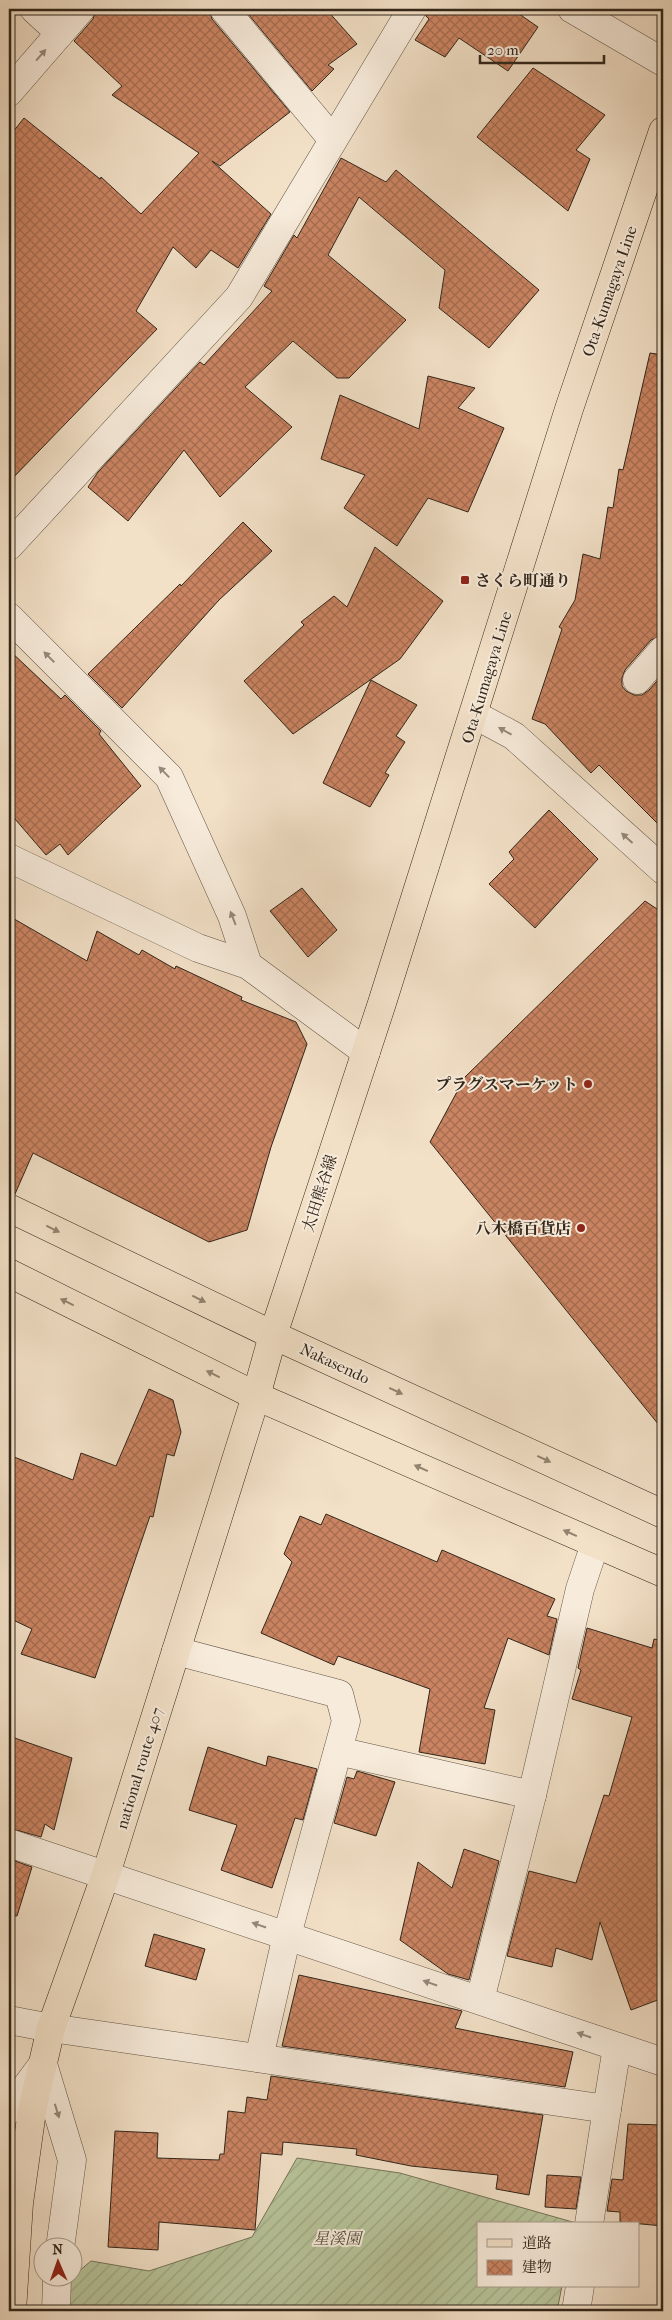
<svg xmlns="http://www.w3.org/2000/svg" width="672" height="2320" font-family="'IM FELL French Canon','Noto Serif JP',serif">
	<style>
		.garden { fill: url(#garden-furrows); stroke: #74745a }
		.building { fill: url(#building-cross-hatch); stroke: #31261a }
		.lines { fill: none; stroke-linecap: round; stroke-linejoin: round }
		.minor-casing { stroke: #615445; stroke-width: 29 }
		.major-casing { stroke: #31261a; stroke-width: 29 }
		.highway-casing { stroke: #31261a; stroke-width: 29 }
		.minor { stroke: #f7ebdb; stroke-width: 28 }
		.major { stroke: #f2e0c7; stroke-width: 28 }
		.highway { stroke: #f2e0c7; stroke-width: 28 }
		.oneway { fill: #94887a }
		.oneway2 { fill: #928370 }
		.poi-dot { fill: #8f2418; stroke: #f7ebdb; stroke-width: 2 }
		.labels { text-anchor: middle; stroke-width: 4; stroke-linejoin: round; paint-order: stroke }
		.street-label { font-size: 16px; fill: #31261a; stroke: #f7ebdb }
		.poi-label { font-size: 16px; font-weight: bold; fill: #31261a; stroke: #f7ebdb; text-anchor: end }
		.park-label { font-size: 16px; font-style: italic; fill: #524d3a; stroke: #f7ebdb }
	</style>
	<defs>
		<pattern id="garden-furrows" width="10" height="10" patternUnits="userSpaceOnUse" patternTransform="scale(1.25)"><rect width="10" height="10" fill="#b7c399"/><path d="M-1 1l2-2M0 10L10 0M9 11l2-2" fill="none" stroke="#9ea783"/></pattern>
		<pattern id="building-cross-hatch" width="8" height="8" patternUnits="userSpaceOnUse" patternTransform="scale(1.25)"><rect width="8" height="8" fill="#cb8462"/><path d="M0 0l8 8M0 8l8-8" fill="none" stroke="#a56c50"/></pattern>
	</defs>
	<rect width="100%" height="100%" fill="#f2e0c7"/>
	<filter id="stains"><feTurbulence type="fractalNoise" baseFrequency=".004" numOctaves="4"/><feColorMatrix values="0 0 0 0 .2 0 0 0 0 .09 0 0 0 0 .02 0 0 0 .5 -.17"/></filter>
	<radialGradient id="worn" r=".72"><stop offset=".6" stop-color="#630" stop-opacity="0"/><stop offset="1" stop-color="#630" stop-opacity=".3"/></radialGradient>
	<path class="garden" d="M297 2158 400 2173 576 2223 478 2224V2286H562L557 2311H61L65 2283 91 2261 149 2271 252 2237Z"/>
	<g class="building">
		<path d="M96 9H209L212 19 290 112 220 166 212 161 271 214 238 268 211 250 196 268 173 247 136 311 157 329 9 482V137L24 118 100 179 101 177 141 214 199 153 112 95 122 86 74 41 93 19Z"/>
		<path d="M244 9H326L357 44 328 65 334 69 312 91Z"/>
		<path d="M428 9H512L538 27 508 71 459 38 445 57 415 40 429 19 426 16Z"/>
		<path d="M533 68 605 115 576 150 590 159 568 211 477 137Z"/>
		<path d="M341 158 386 182 396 170 539 290 489 348 439 308 445 270 359 197 328 255 406 320 349 378H337L293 341 245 387 292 427 220 497 184 450 128 521 88 487 98 472 200 362 204 365 272 291 264 286 294 235 297 238Z"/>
		<path d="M650 353 663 355V635L651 640 625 670 622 678V686L626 691 634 695H642L649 690 663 674V829L599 765 591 773 545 724 532 719 562 629 559 627 575 600 583 554 600 559 608 507 613 508 619 469 623 470Z"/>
		<path d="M428 376 475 388 458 408 504 428 468 512 428 498 397 546 344 508 365 475 321 459 340 395 419 429Z"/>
		<path d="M243 522 272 551 219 600 122 708 88 674 180 584 181 586Z"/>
		<path d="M375 547 443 601 400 659 293 734 244 681 304 625 301 622 334 596 347 607Z"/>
		<path d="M9 650 61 699 65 695 101 731 99 734 141 786 68 855 60 844 46 855 9 812Z"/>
		<path d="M371 680 417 705 396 736 405 742 385 773 389 775 370 807 323 783Z"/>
		<path d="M549 810 598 859 535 928 489 884 514 859 509 852Z"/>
		<path d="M302 888 337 930 308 957 270 911Z"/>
		<path d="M645 901 663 913V1430L430 1142 465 1077Z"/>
		<path d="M9 916 87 961 97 931 139 955 142 950 175 969 176 966 242 997 241 1000 296 1022 307 1044 271 1147 247 1230 209 1242 33 1153 15 1194 9 1193Z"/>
		<path d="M149 1389 173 1400 181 1432 174 1456 167 1454 153 1517 150 1516 95 1678 21 1654 32 1629 9 1618V1455L73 1480 81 1453 116 1466Z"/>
		<path d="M326 1514 437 1562 442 1550 555 1599 547 1616 557 1619 549 1655 508 1638 484 1708 495 1710 485 1764 419 1752 430 1689 338 1656 334 1665 261 1633 292 1562 284 1554 300 1516 321 1525Z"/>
		<path d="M587 1628 652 1648 654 1639 663 1641V1998L631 2010 600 1922 592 1960 556 1948 552 1967 507 1956 529 1871 576 1883 604 1795 609 1796 632 1717 572 1699 581 1670 578 1668Z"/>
		<path d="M9 1736 72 1758 54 1830 45 1824 41 1837 9 1828Z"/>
		<path d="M208 1747 266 1766 268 1756 317 1769 303 1820 295 1818 272 1888 221 1870 237 1825 189 1810Z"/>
		<path d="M357 1771 395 1782 376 1836 334 1823 347 1777 354 1779Z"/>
		<path d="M464 1849 499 1861 469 1980 448 1974 400 1940 418 1862 452 1888Z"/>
		<path d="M9 1859 32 1867 17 1916 9 1915Z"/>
		<path d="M154 1934 205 1949 196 1980 145 1966Z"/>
		<path d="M299 1975 454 2009 462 2011 455 2028 573 2052 565 2087 282 2046Z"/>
		<path d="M271 2076 543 2115 529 2195 496 2189 498 2175 411 2166 356 2155 357 2149 283 2142 282 2155 261 2153 255 2230 159 2222 158 2250 108 2247 115 2131 158 2133 157 2158 219 2160 220 2154H224L228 2111 245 2113 247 2097 267 2100Z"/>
		<path d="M628 2124 663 2125V2226L620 2222V2212L607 2211 612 2179 623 2180Z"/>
		<path d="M547 2175 581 2177 576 2209 545 2207Z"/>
	</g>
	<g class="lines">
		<defs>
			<g id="minor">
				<path d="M34 9 60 33"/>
				<path d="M224 9 333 140"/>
				<path d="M572 9 663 62"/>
				<path d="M9 92 81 9"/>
				<path d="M9 546 239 297 412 9"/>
				<path d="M9 617 169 777 232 916 248 965"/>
				<path d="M637 680 663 650"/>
				<path d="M475 715 514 736 663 870"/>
				<path d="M9 858 198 948 248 965 366 1052"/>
				<path d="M176 1651 339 1694 346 1721 287 1935 259 2058"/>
				<path d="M338 1751 532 1795"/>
				<path d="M9 1843 663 2062"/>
				<path d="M480 2000 532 1795 580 1589 595 1544"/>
				<path d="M9 2020 51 2028 607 2109 617 2047"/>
				<path d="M43 2064 72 2160 60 2248"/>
				<path d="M9 2110 43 2064"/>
				<path d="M589 2224 607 2109"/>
				<path d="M56 2311 57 2278"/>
				<path d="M576 2311 580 2286"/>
			</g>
			<path id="major" d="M273 1335 382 1003 569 409 663 131"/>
			<g id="highway">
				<path d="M9 1208 273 1335 663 1514"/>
				<path d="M9 1273 256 1396 663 1573"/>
				<path d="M12 2311 19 2203 32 2111 51 2028 106 1874 256 1396 273 1335"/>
			</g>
		</defs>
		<use href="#minor" class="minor-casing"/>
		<use href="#major" class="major-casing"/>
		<use href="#highway" class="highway-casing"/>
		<use href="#minor" class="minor"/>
		<use href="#major" class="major"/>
		<use href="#highway" class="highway"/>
	</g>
	<defs><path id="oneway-solid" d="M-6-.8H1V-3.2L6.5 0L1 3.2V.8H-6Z" transform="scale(1.25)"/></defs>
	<g class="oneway">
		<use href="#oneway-solid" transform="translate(41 55) rotate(-49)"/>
		<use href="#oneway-solid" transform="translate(49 657) rotate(-135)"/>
		<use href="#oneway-solid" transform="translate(505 731) rotate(-151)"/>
		<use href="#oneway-solid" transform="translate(164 772) rotate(-134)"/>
		<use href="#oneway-solid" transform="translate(627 838) rotate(-138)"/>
		<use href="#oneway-solid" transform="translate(233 918) rotate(-111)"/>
		<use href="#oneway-solid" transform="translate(259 1925) rotate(-161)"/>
		<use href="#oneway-solid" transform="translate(430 1983) rotate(-161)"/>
		<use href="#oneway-solid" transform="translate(584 2035) rotate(-161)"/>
		<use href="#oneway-solid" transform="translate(57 2111) rotate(73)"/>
	</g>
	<g class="oneway2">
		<use href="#oneway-solid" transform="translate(53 1229) rotate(26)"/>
		<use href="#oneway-solid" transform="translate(199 1299) rotate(26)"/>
		<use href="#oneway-solid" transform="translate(67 1302) rotate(-154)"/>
		<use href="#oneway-solid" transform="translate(213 1374) rotate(-154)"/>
		<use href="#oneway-solid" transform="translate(396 1391) rotate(25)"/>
		<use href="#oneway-solid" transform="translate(544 1459) rotate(25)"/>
		<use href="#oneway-solid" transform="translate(421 1468) rotate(-156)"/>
		<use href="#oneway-solid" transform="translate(570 1533) rotate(-156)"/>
	</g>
	<g class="poi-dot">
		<rect x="460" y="575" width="10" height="10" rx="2.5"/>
		<circle cx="588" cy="1084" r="5"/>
		<circle cx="581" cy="1228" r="5"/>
	</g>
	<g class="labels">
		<g class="street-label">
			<text transform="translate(609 291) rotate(-71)" y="6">Ota-Kumagaya Line</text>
			<text transform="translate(486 677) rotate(-73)" y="6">Ota-Kumagaya Line</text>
			<text transform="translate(319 1193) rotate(-72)" y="6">太田熊谷線</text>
			<text transform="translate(335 1363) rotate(25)" y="6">Nakasendo</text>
			<text transform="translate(139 1768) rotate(-73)" y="6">national route 407</text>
		</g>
		<g class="poi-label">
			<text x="475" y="586" text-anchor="start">さくら町通り</text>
			<text x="578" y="1090">プラグスマーケット</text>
			<text x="571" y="1234">八木橋百貨店</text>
		</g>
		<g class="park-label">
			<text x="337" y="2244">星溪園</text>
		</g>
	</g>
	<rect width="672" height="2320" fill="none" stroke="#f2e0c7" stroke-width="30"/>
	<rect x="10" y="10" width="652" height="2300" fill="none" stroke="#31261a" stroke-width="2.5"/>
	<rect x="15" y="15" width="642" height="2290" fill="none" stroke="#31261a"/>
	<rect x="477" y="2222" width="162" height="65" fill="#f7ebdb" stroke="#a89c8e"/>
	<rect x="487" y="2239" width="25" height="8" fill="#f2e0c7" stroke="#a89c8e"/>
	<text x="522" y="2248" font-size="15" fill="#31261a">道路</text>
	<rect x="487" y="2260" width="25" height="15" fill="url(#building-cross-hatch)" stroke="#a89c8e"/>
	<text x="522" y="2272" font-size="15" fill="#31261a">建物</text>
	<g transform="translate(58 2262) rotate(358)"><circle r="24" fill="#f7ebdb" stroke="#a89c8e"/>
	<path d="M0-4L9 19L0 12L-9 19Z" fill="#8f2418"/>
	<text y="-8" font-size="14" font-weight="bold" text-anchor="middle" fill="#31261a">N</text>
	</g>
	<path d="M480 55v8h124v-8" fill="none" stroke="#31261a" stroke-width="2.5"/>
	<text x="487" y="55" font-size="15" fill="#31261a" stroke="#f7ebdb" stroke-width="4" paint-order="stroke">20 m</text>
	<rect width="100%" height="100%" filter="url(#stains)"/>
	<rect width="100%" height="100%" fill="url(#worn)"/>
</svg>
